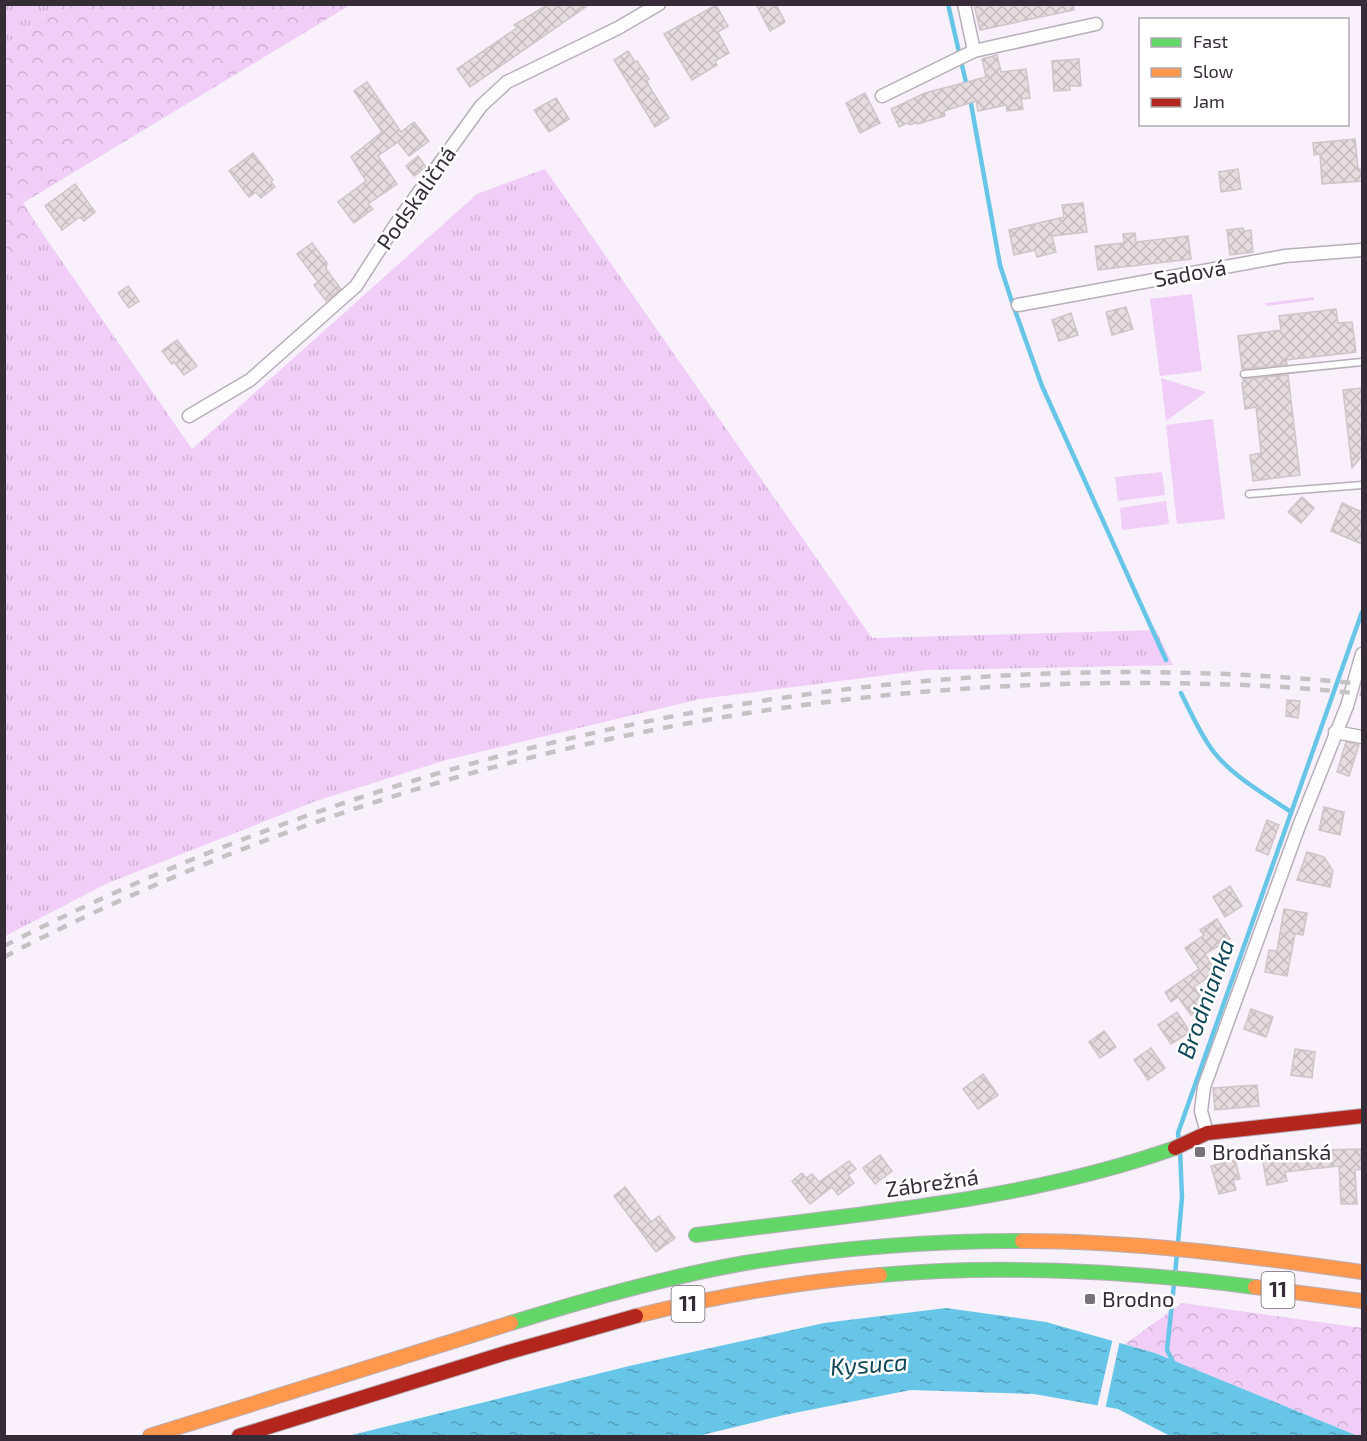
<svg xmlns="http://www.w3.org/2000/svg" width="1367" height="1441" font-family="'Exo 2',sans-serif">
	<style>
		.grass { fill: url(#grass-tufts) }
		.forest { fill: url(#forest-crowns) }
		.garden { fill: #f0cef8 }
		.water { fill: url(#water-ripples) }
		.pier { fill: #f8f0fa }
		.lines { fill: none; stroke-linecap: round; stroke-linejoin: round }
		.stream { stroke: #67c6e8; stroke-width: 4.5 }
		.building { fill: url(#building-cross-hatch); stroke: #d0c5c8; stroke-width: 1.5 }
		.lane-casing { stroke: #b6aeb8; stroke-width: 9 }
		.street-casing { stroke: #b6aeb8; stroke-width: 15 }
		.fast-casing { stroke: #b6aeb8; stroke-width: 16 }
		.slow-casing { stroke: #b6aeb8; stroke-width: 16 }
		.jam-casing { stroke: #b6aeb8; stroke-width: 16 }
		.lane { stroke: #fefdfe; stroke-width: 6 }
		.street { stroke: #fefdfe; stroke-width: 12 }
		.fast { stroke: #63d668; stroke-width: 14 }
		.slow { stroke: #ff974d; stroke-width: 14 }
		.jam { stroke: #b3261e; stroke-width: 14 }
		.rail { stroke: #c4c2c4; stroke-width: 4.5; stroke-dasharray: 10 10; stroke-linecap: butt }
		.poi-dot { fill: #79717b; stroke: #fff; stroke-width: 2 }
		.labels { text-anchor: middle; stroke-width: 5; stroke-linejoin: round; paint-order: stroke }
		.shield { fill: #fff; stroke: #726b73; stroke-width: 1.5 }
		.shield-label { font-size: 21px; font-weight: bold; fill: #352c37 }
		.street-label { font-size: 22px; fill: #352c37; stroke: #fff }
		.poi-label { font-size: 22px; fill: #352c37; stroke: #fff; text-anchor: start }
		.water-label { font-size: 24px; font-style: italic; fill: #104759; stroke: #fff }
	</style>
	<defs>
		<pattern id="grass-tufts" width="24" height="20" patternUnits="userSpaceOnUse" patternTransform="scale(1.5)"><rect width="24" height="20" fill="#f0cef8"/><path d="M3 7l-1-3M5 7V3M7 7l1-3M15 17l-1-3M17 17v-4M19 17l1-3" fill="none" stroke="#ceb1d5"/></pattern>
		<pattern id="forest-crowns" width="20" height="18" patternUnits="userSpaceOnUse" patternTransform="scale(1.5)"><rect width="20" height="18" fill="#f0cef8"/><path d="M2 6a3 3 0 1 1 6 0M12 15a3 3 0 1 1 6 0" fill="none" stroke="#ceb1d5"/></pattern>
		<pattern id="water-ripples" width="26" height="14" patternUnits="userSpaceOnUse" patternTransform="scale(1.5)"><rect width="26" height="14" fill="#67c6e8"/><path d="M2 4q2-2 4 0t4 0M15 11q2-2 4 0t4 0" fill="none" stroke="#56a1bd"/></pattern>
		<pattern id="building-cross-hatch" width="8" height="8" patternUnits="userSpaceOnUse" patternTransform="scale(1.5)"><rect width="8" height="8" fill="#e6dbde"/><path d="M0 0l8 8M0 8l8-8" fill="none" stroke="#c6bcbf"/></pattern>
	</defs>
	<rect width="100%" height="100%" fill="#f8f0fa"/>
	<g class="grass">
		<path d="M5 5H52L43 17 5 49Z"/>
		<path d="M545 169 872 638 1156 630 1173 665 926 670 700 699 446 760 316 801 108 883 5 936V258L43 234 192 449 477 194Z"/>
	</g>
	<g class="forest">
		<path d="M52 5V4L350 5 23 203 43 234 5 258V49L43 17Z"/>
		<path d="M1182 1303 1362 1328V1436H1358L1155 1353 1125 1344Z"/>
	</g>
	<g class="garden">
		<path d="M1192 294 1202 371 1160 376 1150 299Z"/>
		<path d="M1314 297V300L1266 306 1265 303Z"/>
		<path d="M1161 378 1206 392 1166 421Z"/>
		<path d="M1213 419 1225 519 1177 524 1166 425Z"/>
		<path d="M1162 472 1165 495 1118 501 1115 477Z"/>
		<path d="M1166 501 1169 524 1122 530 1120 508Z"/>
	</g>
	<path class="water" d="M946 1308 1046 1322 1155 1353 1358 1436H1170L1118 1409 1034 1394 911 1390 784 1415 698 1436H348L629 1366 824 1323Z"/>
	<path class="pier" d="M1113 1338 1120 1340 1105 1410 1097 1408Z"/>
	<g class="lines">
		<g class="stream">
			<path d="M948 4 967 87"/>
			<path d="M970 98 1000 265 1012 302 1042 386 1166 660"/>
			<path d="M1181 693C1191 713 1200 734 1213 751 1233 777 1265 794 1291 812"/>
			<path d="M1179 1141 1178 1133 1362 612"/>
			<path d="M1178 1243 1182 1197 1180 1149"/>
			<path d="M1175 1273 1177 1254"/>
			<path d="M1174 1364 1167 1350 1174 1284"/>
		</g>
	</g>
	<g class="building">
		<path d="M549 4H590L470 87 457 69 517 28 514 25Z"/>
		<path d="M756 4H776L785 22 770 31Z"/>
		<path d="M974 4H1073L1074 10 980 30Z"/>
		<path d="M716 5 728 26 718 32 729 53 715 61 717 65 692 80 664 34Z"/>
		<path d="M628 51 635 62 637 61 649 79 647 81 649 86 669 118 655 127 614 60Z"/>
		<path d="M997 55 1001 72 1026 69 1030 98 1021 99 1023 109 1007 111 1006 105 978 111 976 101 944 111 945 116 917 124V122L910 125 907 123 899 127 891 109 925 93 986 77 982 59Z"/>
		<path d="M1079 59 1081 86H1070V90L1054 91 1052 61Z"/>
		<path d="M367 82 401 132 414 122 429 141 409 156 398 142 378 156 397 184 368 204 373 209 354 223 338 202 366 181 351 157 382 132 354 91Z"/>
		<path d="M865 93 880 123 860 133 846 103Z"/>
		<path d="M556 98 569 119 549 132 534 110Z"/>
		<path d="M1355 139 1358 169H1362V181L1322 184 1320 154 1314 155 1313 143Z"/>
		<path d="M253 153 273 180 271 182 275 187 261 198 256 192 249 197 229 171Z"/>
		<path d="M418 156 426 167 414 176 406 166Z"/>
		<path d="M1238 169 1241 189 1221 192 1219 172Z"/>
		<path d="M75 184 95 212 84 221 80 217 62 230 45 206Z"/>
		<path d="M1083 203 1087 232 1052 236 1056 252 1037 257 1035 250 1014 255 1009 230 1064 217 1062 205Z"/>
		<path d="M1243 228 1244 231 1251 230 1253 252 1230 255 1227 230Z"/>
		<path d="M1135 233 1136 242 1188 236 1191 259 1098 270 1095 246 1124 243 1123 234Z"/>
		<path d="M312 243 327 263 326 269 341 289 326 301 314 285 318 282 297 254Z"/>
		<path d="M128 286 139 301 129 308 118 293Z"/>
		<path d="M1126 307 1133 329 1112 335 1106 312Z"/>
		<path d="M1336 309 1338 323 1352 322 1356 352 1286 360 1287 364 1242 369 1238 336 1281 330 1279 316Z"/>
		<path d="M1071 313 1078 335 1059 341 1052 320Z"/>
		<path d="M177 340 197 366 184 375 174 362 172 364 162 351Z"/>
		<path d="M1288 375 1300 475 1253 481 1250 455 1261 453 1256 407 1245 409 1242 383H1243V379Z"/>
		<path d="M1362 388V456L1352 468 1343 390Z"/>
		<path d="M1302 497 1314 508 1301 523 1288 512Z"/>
		<path d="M1342 503 1362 512V544L1331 531Z"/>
		<path d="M1287 700 1300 701 1298 718 1286 716Z"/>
		<path d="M1346 742 1359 745 1349 776 1337 772Z"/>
		<path d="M1324 807 1344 812 1340 835 1319 830Z"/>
		<path d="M1267 820 1279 825 1268 855 1256 850Z"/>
		<path d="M1307 852 1324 857 1333 871 1330 887 1297 880Z"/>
		<path d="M1230 886 1242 906 1225 917 1213 897Z"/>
		<path d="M1284 909 1307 913 1303 935 1295 934 1287 976 1265 972 1269 950 1277 951Z"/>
		<path d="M1217 919 1230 939 1205 954 1216 972 1194 987 1206 1004 1191 1015 1178 997 1171 1002 1165 992 1199 969 1185 948 1204 935 1200 930Z"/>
		<path d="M1251 1009 1273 1017 1266 1037 1244 1029Z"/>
		<path d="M1177 1012 1190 1032 1171 1044 1158 1025Z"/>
		<path d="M1104 1031 1116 1047 1100 1058 1089 1042Z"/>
		<path d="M1151 1048 1165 1068 1148 1080 1134 1060Z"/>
		<path d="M1295 1049 1315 1052 1312 1078 1291 1075Z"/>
		<path d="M983 1074 998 1095 978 1109 963 1089Z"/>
		<path d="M1257 1085 1259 1106 1215 1110 1213 1088Z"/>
		<path d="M1323 1147 1324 1150 1361 1149 1362 1169 1355 1170 1357 1204H1341L1339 1166 1285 1172 1287 1181 1267 1185 1262 1156Z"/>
		<path d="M880 1155 892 1171 875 1184 863 1168Z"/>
		<path d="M1235 1160 1240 1179 1233 1180 1236 1190 1219 1194 1211 1166Z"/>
		<path d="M849 1161 856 1169 848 1175 854 1183 838 1195 832 1187 810 1204 792 1181 802 1173 806 1178 812 1174 819 1182Z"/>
		<path d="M625 1187 651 1222 659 1216 675 1238 656 1252 614 1196Z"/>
	</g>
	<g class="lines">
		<defs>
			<g id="lane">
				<path d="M1244 374 1362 362"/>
				<path d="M1249 494 1362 485"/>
			</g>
			<g id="street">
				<path d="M964 4 974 51"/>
				<path d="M882 96 974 51 1096 24"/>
				<path d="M1018 305 1285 256 1362 250"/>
				<path d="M189 416 250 380 356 286 396 224 481 106 507 82 618 28 659 4"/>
				<path d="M1335 732 1362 737"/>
				<path d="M1207 1133 1201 1111 1204 1087 1299 826 1347 706 1362 654"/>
			</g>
			<g id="fast">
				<path d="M696 1235C856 1214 1021 1202 1175 1148"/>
				<path d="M880 1275C1006 1264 1130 1271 1255 1287"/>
				<path d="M511 1323C588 1299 666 1277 745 1263 836 1248 930 1241 1022 1241"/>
			</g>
			<g id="slow">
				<path d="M1022 1241C1136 1241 1249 1256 1362 1272"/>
				<path d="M1255 1287 1362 1301"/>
				<path d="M636 1316C716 1296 798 1282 880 1275"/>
				<path d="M150 1436 511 1323"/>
			</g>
			<g id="jam">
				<path d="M1175 1148 1207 1133 1362 1116"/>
				<path d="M239 1436 509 1352 636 1316"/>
			</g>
		</defs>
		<use href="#lane" class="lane-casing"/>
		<use href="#street" class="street-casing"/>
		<use href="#fast" class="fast-casing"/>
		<use href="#slow" class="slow-casing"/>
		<use href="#jam" class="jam-casing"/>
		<use href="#lane" class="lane"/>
		<use href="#street" class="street"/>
		<use href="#fast" class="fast"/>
		<use href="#slow" class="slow"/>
		<use href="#jam" class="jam"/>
		<g class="rail">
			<path d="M4 946C416 735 902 636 1362 684"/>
			<path d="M4 957C350 777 741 683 1130 683 1208 683 1286 685 1362 694"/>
		</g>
	</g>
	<g class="poi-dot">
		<rect x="1194" y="1146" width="12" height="12" rx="3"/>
		<rect x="1084" y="1293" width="12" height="12" rx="3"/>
	</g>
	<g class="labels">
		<g class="shield">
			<rect x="1261.5" y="1272" width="33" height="36" rx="4.5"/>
			<rect x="671.5" y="1286" width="33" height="36" rx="4.5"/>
		</g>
		<g class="shield-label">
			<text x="1278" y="1297">11</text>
			<text x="688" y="1311">11</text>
		</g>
		<g class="street-label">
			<text transform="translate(416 198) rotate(-55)" y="8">Podskaličná</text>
			<text transform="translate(1190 273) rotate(-10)" y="8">Sadová</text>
			<text transform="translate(932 1183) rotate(-8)" y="8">Zábrežná</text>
		</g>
		<g class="poi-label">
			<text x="1212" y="1160">Brodňanská</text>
			<text x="1102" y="1307">Brodno</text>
		</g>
		<g class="water-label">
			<text transform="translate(1206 999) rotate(-70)" y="8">Brodnianka</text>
			<text transform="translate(869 1365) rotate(-4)" y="8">Kysuca</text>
		</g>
	</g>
	<rect width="1367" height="1441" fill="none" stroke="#352c37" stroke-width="12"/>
	<rect x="1139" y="18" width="210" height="108" fill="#ffffff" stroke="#aeabaf" stroke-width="1.5"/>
	<rect x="1151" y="38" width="30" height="9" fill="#63d668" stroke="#aeabaf" stroke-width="1.5"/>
	<text x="1193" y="48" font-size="18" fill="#352c37">Fast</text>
	<rect x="1151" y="68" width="30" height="9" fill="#ff974d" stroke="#aeabaf" stroke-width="1.5"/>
	<text x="1193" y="78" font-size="18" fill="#352c37">Slow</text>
	<rect x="1151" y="98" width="30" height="9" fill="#b3261e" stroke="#aeabaf" stroke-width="1.5"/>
	<text x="1193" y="108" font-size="18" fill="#352c37">Jam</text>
</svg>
